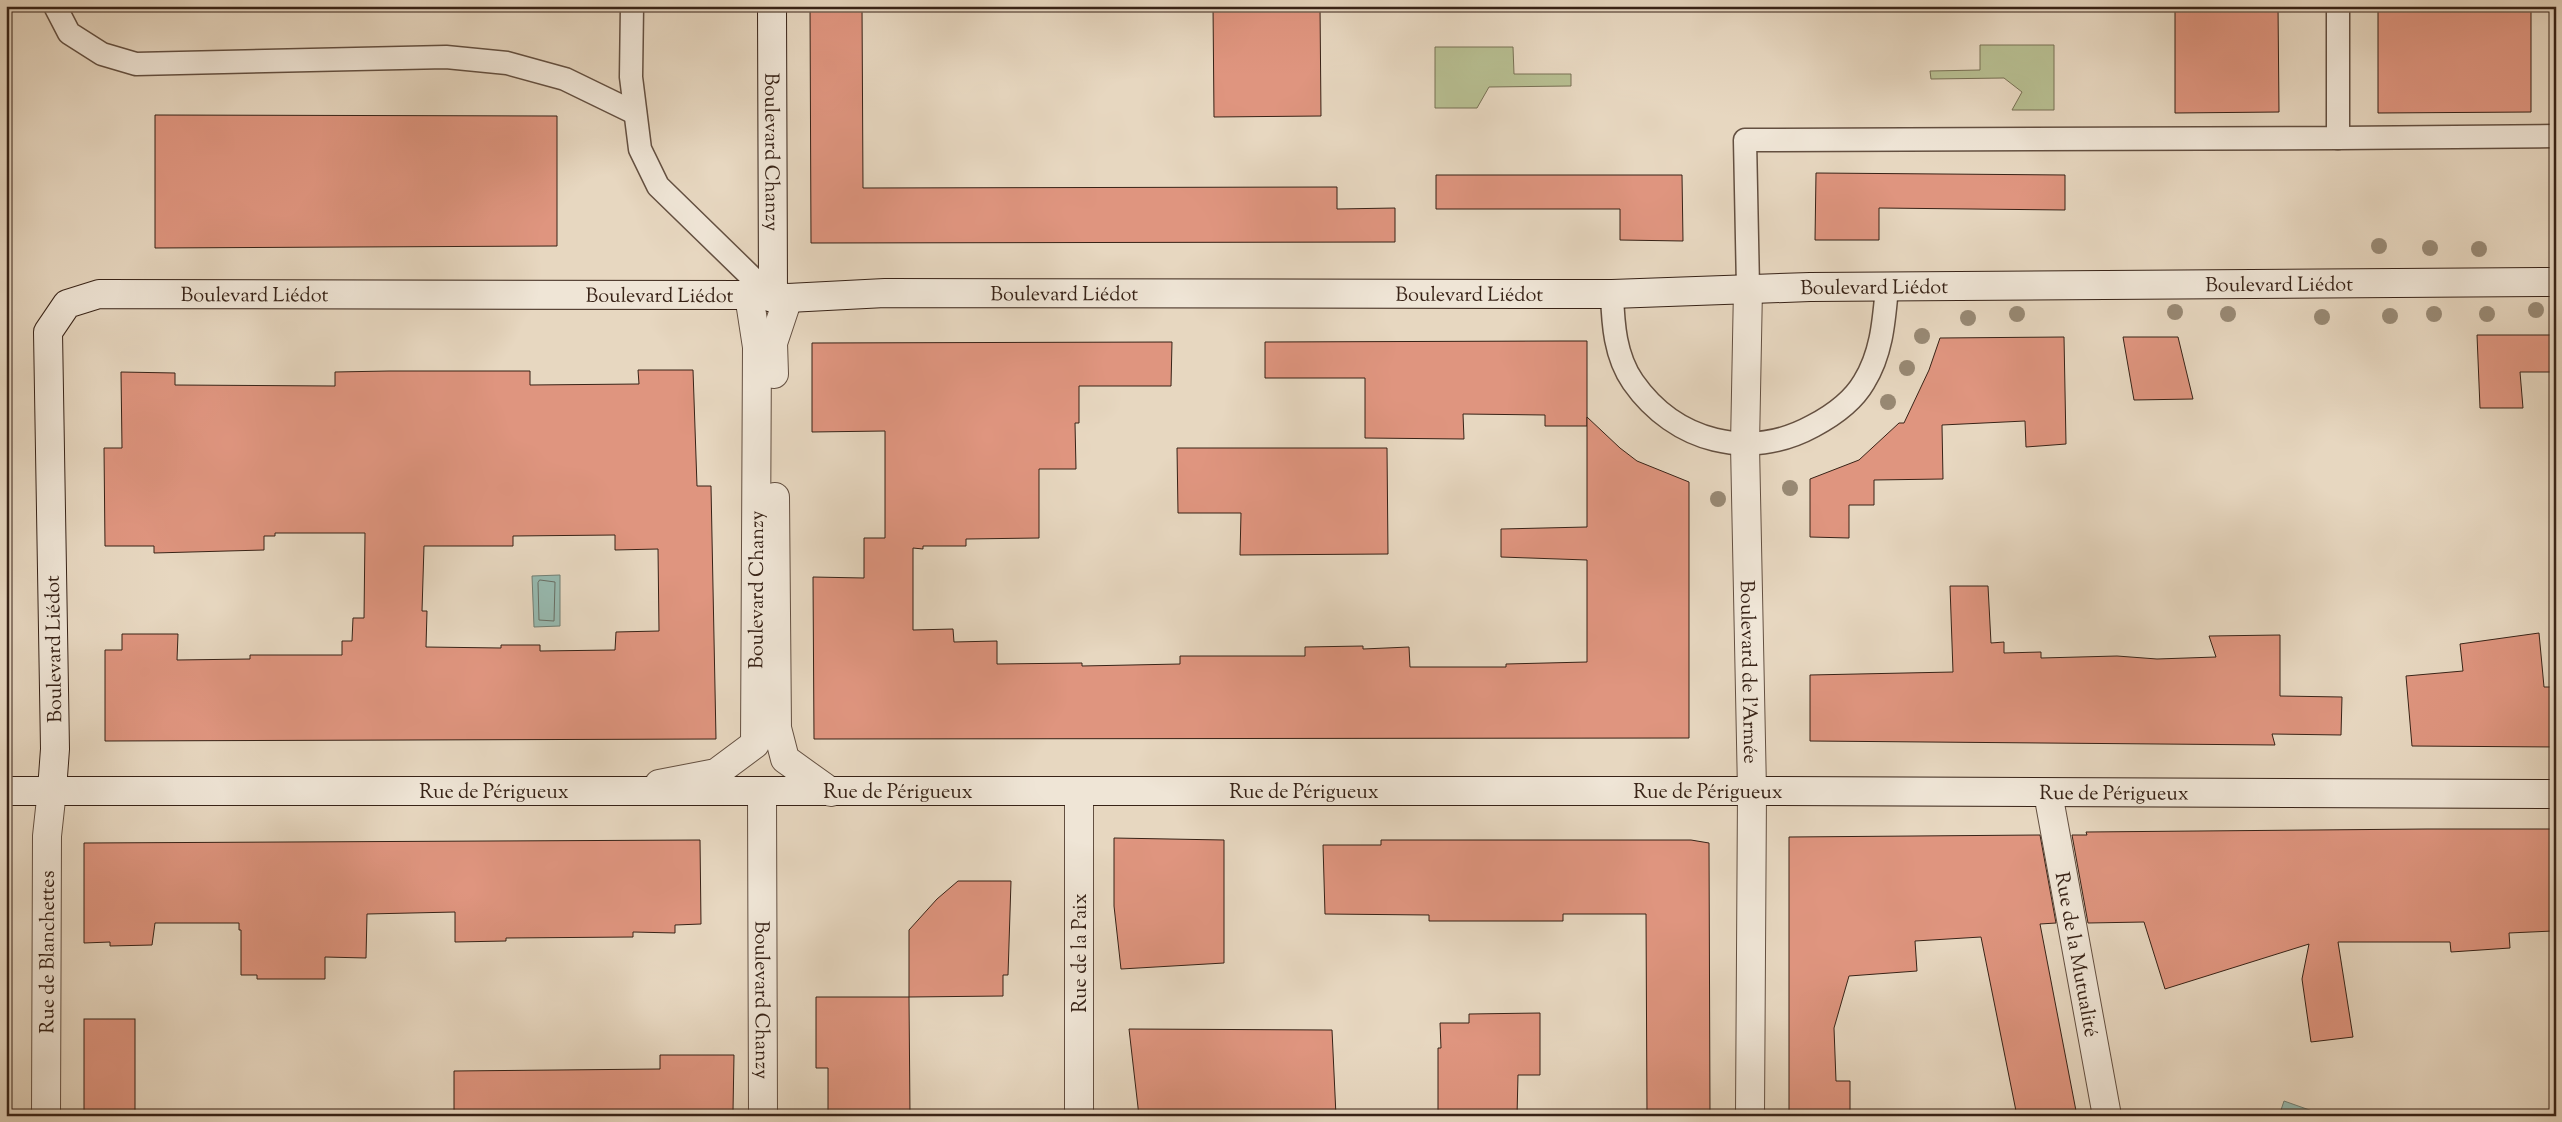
<svg xmlns="http://www.w3.org/2000/svg" width="2562" height="1122" font-family="'Sorts Mill Goudy',serif">
	<style>
		.green { fill: #b7be91; stroke: #787054 }
		.water { fill: #97bab0; stroke: #717e73 }
		.lines { fill: none; stroke-linecap: round; stroke-linejoin: round }
		.shore { stroke: #686e64; stroke-width: 1 }
		.building { fill: #df957f; stroke: #382317; fill-rule: evenodd }
		.lane-casing { stroke: #645041; stroke-width: 25 }
		.street-casing { stroke: #645041; stroke-width: 30 }
		.secondary-casing { stroke: #382317; stroke-width: 30 }
		.lane { stroke: #efe5d6; stroke-width: 22 }
		.street { stroke: #efe5d6; stroke-width: 28 }
		.secondary { stroke: #efe5d6; stroke-width: 28 }
		.tree { fill: #988974 }
		.labels { text-anchor: middle; stroke-width: 4; stroke-linejoin: round; paint-order: stroke }
		.street-label { font-size: 20px; fill: #382317; stroke: #efe5d6 }
	</style>
	<rect width="100%" height="100%" fill="#e7d7c0"/>
	<filter id="stains"><feTurbulence type="fractalNoise" baseFrequency=".004" numOctaves="4"/><feColorMatrix values="0 0 0 0 .2 0 0 0 0 .09 0 0 0 0 .02 0 0 0 .5 -.17"/></filter>
	<radialGradient id="worn" r=".72"><stop offset=".6" stop-color="#630" stop-opacity="0"/><stop offset="1" stop-color="#630" stop-opacity=".3"/></radialGradient>
	<g class="green">
		<path d="M1980 45H2054V110H2012L2022 92 2004 78 1931 79 1930 71 1980 70Z"/>
		<path d="M1435 47H1513L1514 74H1571V86L1489 87 1477 108H1435Z"/>
	</g>
	<g class="water">
		<path d="M560 575V626L534 627 532 576Z"/>
		<path d="M2284 1101 2318 1113 2317 1116H2279Z"/>
	</g>
	<g class="lines">
		<path class="shore" d="M540 580 555 582 554 621 539 620 538 583Z"/>
	</g>
	<g class="building">
		<path d="M810 6H862L863 188 1337 187V209L1395 208V242L811 243Z"/>
		<path d="M1213 6H1320L1321 116 1214 117Z"/>
		<path d="M2175 6H2278L2279 112 2175 113Z"/>
		<path d="M2378 6H2531V112L2378 113Z"/>
		<path d="M155 115 557 116V246L155 248Z"/>
		<path d="M1816 173 2065 175V210L1879 208V240H1815Z"/>
		<path d="M1436 175H1682L1683 241 1620 240V209H1436Z"/>
		<path d="M2477 335H2556V372H2520L2523 408H2480Z"/>
		<path d="M2064 337 2066 444 2026 447 2025 421 1942 425 1943 479 1874 480V505H1849V538L1810 537V479L1859 460 1899 423H1904L1929 370 1940 338Z"/>
		<path d="M2123 337H2178L2193 399 2134 400Z"/>
		<path d="M1561 341H1587V426H1545V415L1463 414 1464 439 1365 438V378H1265V342Z"/>
		<path d="M1172 342 1171 386H1079V423H1075L1076 469H1039V538L966 539V546H923V549L913 548V630L953 629 954 642 997 641V664L1082 663V666L1180 664V656H1305V647L1363 646V649L1409 647 1410 667H1506V664L1587 662V560L1501 557V529L1587 527V417L1620 448 1637 461 1689 482V738L814 739 813 577 864 578V538H885V431L812 432V343Z"/>
		<path d="M638 370H693L697 486H711L716 739 105 741V650H122V634H178L177 660 250 659V655H342V641H352L353 618H364L365 533H275V536H264V550L154 553V546H105L104 448H122L121 372 175 373V385L335 386V372L389 371H530V385L639 384ZM615 535V550L658 549 659 631 616 632 615 650 540 651V645H501V648L426 647 427 611H422L424 546H513V536Z"/>
		<path d="M1177 448H1387L1388 554 1240 555 1241 513H1178Z"/>
		<path d="M1950 586H1988L1991 643 2004 642V653L2041 652V658L2117 656 2157 659 2216 657 2209 636 2280 635V696L2342 697 2341 735 2272 734 2275 745 1810 741V675L1953 672Z"/>
		<path d="M2539 633 2544 687H2556V747L2412 746 2406 676 2463 671 2460 644Z"/>
		<path d="M2427 829H2556V881H2551L2553 931 2509 933 2510 948 2451 952 2450 942H2338L2353 1037 2311 1042 2302 979 2309 944 2165 989 2144 922 2088 923 2072 835H2087L2086 832Z"/>
		<path d="M2040 835 2056 923 2040 924 2077 1116H2017L1981 937 1915 941 1917 971 1849 976 1834 1028 1836 1081H1850V1116H1789V837Z"/>
		<path d="M1114 838 1224 840V963L1121 969 1114 906Z"/>
		<path d="M700 840 701 924 675 925V933L633 932V937L506 938V941L455 942V912L367 914 366 958 325 957V979H257V975H241V930H239V923H155L152 945 110 946V942L84 943V843Z"/>
		<path d="M1381 840H1691L1709 843 1710 1116H1647L1646 914H1563V921H1429V915L1325 914 1323 845H1381Z"/>
		<path d="M958 881H1011L1008 975H1003V996L909 997V930L937 899Z"/>
		<path d="M816 997H909L910 1116H828V1068H816Z"/>
		<path d="M1540 1013V1075H1518L1517 1116H1438V1048H1441L1440 1023H1469V1014Z"/>
		<rect x="84" y="1019" width="51" height="97"/>
		<path d="M1129 1029 1332 1030 1336 1116H1139Z"/>
		<path d="M660 1055H734L733 1111H622L621 1116H576V1111H454V1071L660 1069Z"/>
	</g>
	<g class="lines">
		<defs>
			<g id="lane">
				<path d="M55 6 69 33 102 54 136 64 446 57 507 63 565 79 635 113"/>
				<path d="M632 6 631 77 640 149 658 186 773 298"/>
				<path d="M2338 138 2556 136"/>
				<path d="M1748 288 1745 140 2338 138V6"/>
				<path d="M1612 294C1613 324 1615 356 1633 382 1675 442 1749 461 1813 426 1832 416 1853 401 1864 382 1882 353 1884 320 1887 287"/>
			</g>
			<g id="street">
				<path id="s1" d="M1748 288 1745 445 1752 791 1750 1116"/>
				<path d="M774 374 773 343 788 298"/>
				<path d="M775 497 777 728 785 759 831 792"/>
				<path id="s2" d="M659 784 716 773 755 744 757 347 749 295"/>
				<path id="s3" d="M762 792 763 1116"/>
				<path id="s4" d="M2048 793 2107 1116"/>
				<path id="s5" d="M46 1116 47 836 52 790"/>
				<path d="M1079 1116V791"/>
			</g>
			<g id="secondary">
				<path id="s6" d="M772 6 773 298"/>
				<path id="s7" d="M52 790 55 749 48 332 67 304 99 294 749 295 788 298 885 293 1612 294 1810 287 2556 282"/>
				<path id="s8" d="M6 791H1752L2556 794"/>
			</g>
		</defs>
		<use href="#lane" class="lane-casing"/>
		<use href="#street" class="street-casing"/>
		<use href="#secondary" class="secondary-casing"/>
		<use href="#lane" class="lane"/>
		<use href="#street" class="street"/>
		<use href="#secondary" class="secondary"/>
	</g>
	<g class="tree">
		<circle cx="2379" cy="246" r="8"/>
		<circle cx="2430" cy="248" r="8"/>
		<circle cx="2479" cy="249" r="8"/>
		<circle cx="2536" cy="310" r="8"/>
		<circle cx="2175" cy="312" r="8"/>
		<circle cx="2017" cy="314" r="8"/>
		<circle cx="2228" cy="314" r="8"/>
		<circle cx="2434" cy="314" r="8"/>
		<circle cx="2487" cy="314" r="8"/>
		<circle cx="2390" cy="316" r="8"/>
		<circle cx="2322" cy="317" r="8"/>
		<circle cx="1968" cy="318" r="8"/>
		<circle cx="1922" cy="336" r="8"/>
		<circle cx="1907" cy="368" r="8"/>
		<circle cx="1888" cy="402" r="8"/>
		<circle cx="1790" cy="488" r="8"/>
		<circle cx="1718" cy="499" r="8"/>
	</g>
	<g class="labels">
		<g class="street-label">
			<text dy="7" stroke="none"><textPath href="#s6" startOffset="146">Boulevard Chanzy</textPath></text>
			<text dy="7" stroke="none"><textPath href="#s7" startOffset="2706">Boulevard Liédot</textPath></text>
			<text dy="7" stroke="none"><textPath href="#s7" startOffset="2301">Boulevard Liédot</textPath></text>
			<text dy="7" stroke="none"><textPath href="#s7" startOffset="681">Boulevard Liédot</textPath></text>
			<text dy="7" stroke="none"><textPath href="#s7" startOffset="1491">Boulevard Liédot</textPath></text>
			<text dy="7" stroke="none"><textPath href="#s7" startOffset="1896">Boulevard Liédot</textPath></text>
			<text dy="7" stroke="none"><textPath href="#s7" startOffset="1086">Boulevard Liédot</textPath></text>
			<text dy="7" stroke="none"><textPath href="#s2" startOffset="261">Boulevard Chanzy</textPath></text>
			<text transform="translate(53 649) rotate(-91)" y="7">Boulevard Liédot</text>
			<text dy="7" stroke="none"><textPath href="#s1" startOffset="384">Boulevard de l'Armée</textPath></text>
			<text dy="7" stroke="none"><textPath href="#s8" startOffset="488">Rue de Périgueux</textPath></text>
			<text dy="7" stroke="none"><textPath href="#s8" startOffset="892">Rue de Périgueux</textPath></text>
			<text dy="7" stroke="none"><textPath href="#s8" startOffset="1702">Rue de Périgueux</textPath></text>
			<text dy="7" stroke="none"><textPath href="#s8" startOffset="1298">Rue de Périgueux</textPath></text>
			<text dy="7" stroke="none"><textPath href="#s8" startOffset="2108">Rue de Périgueux</textPath></text>
			<text dy="7" stroke="none"><textPath href="#s5" startOffset="164">Rue de Blanchettes</textPath></text>
			<text transform="translate(1079 953) rotate(-90)" y="7">Rue de la Paix</text>
			<text dy="7" stroke="none"><textPath href="#s4" startOffset="164">Rue de la Mutualité</textPath></text>
			<text dy="7" stroke="none"><textPath href="#s3" startOffset="208">Boulevard Chanzy</textPath></text>
		</g>
	</g>
	<rect width="2562" height="1122" fill="none" stroke="#e7d7c0" stroke-width="25"/>
	<rect x="8" y="8" width="2547" height="1107" fill="none" stroke="#382317" stroke-width="2.5"/>
	<rect x="12" y="12" width="2537" height="1097" fill="none" stroke="#382317"/>
	<rect width="100%" height="100%" filter="url(#stains)"/>
	<rect width="100%" height="100%" fill="url(#worn)"/>
</svg>
